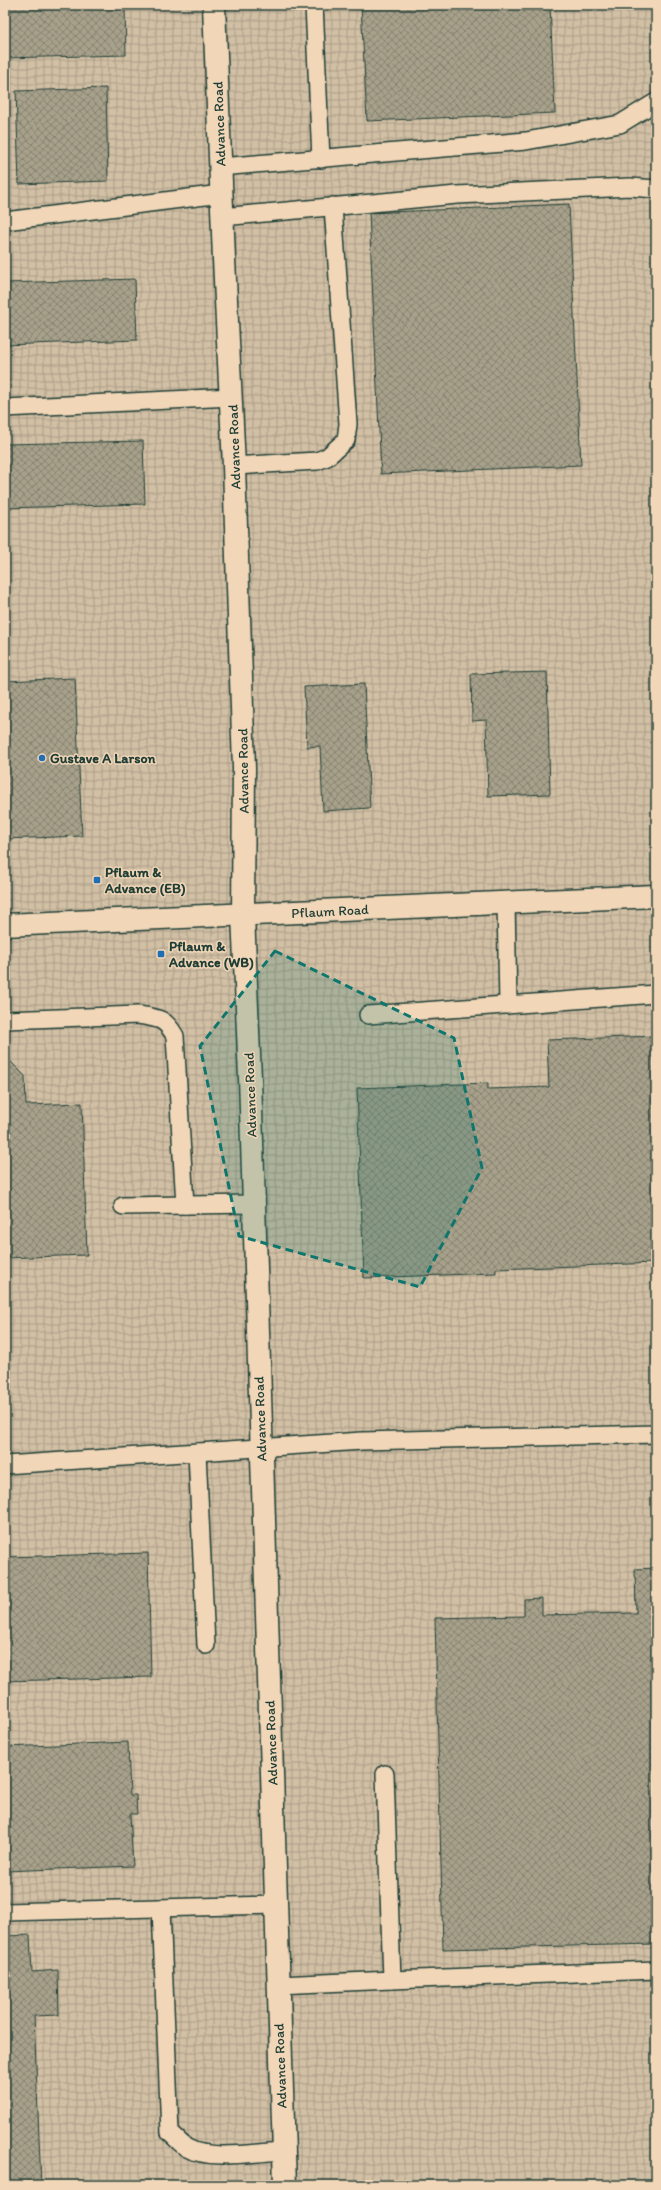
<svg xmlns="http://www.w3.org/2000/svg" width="661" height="2190" font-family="Itim,sans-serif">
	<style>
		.industrial { fill: url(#industrial-grid) }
		.building { fill: url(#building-cross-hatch); stroke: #1f3d34 }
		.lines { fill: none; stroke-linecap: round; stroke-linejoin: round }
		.service-casing { stroke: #1f3d34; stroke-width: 20 }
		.minor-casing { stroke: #1f3d34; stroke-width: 25 }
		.tertiary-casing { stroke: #1f3d34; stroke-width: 25 }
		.service { stroke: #f1d6b8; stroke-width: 17 }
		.minor { stroke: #f1d6b8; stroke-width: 22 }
		.tertiary { stroke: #f1d6b8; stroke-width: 22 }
		.marked { fill: #0f766e; fill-opacity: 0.2; stroke: #0f766e; stroke-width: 3; stroke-dasharray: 8 5; stroke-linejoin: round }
		.poi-dot { fill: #1f6fb2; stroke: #f1d6b8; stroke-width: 1.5 }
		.labels { text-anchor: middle; stroke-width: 3; stroke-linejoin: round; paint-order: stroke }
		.street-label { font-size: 14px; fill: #1f3d34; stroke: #f1d6b8 }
		.poi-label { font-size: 14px; font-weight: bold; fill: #1f3d34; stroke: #f1d6b8; text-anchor: start }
	</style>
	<defs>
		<pattern id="industrial-grid" width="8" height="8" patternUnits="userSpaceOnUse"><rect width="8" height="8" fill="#d2c0a5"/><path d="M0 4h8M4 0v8" fill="none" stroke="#aa9d87"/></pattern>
		<pattern id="building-cross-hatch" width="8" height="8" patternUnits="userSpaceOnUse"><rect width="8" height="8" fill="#a7a08a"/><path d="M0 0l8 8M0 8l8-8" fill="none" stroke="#878472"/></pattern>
	</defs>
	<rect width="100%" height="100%" fill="#e4cdb0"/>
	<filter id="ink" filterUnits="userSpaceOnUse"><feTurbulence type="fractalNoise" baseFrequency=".025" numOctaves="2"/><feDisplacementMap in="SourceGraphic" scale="8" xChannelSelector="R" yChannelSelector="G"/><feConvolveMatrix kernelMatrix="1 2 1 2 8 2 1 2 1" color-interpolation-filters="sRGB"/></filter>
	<g filter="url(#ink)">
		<rect class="industrial" x="5" y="5" width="651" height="2180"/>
		<g class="building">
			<path d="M5 5H65V9L125 7 126 55 5 58Z"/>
			<path d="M361 5H550L555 113 367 121Z"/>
			<path d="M106 88 108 181 19 184 16 91Z"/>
			<path d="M569 204 581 465 381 474 369 213Z"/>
			<path d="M135 279 137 340 5 345V283Z"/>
			<path d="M143 441 145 504 5 508V444Z"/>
			<path d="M547 672 550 794 488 796 486 720 472 721 471 674Z"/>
			<path d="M75 678 82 836 5 839V681Z"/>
			<path d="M364 684 370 808 323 811 320 746 307 747 304 687Z"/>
			<path d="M656 1036V1263L496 1269V1273L364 1278 357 1088 488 1083V1089L549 1087 547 1040Z"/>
			<path d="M5 1056 25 1076 26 1105 82 1103 87 1255 5 1258Z"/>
			<path d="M148 1553 151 1677 5 1681V1557Z"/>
			<path d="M656 1568V1944L443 1949 435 1618 524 1616V1599L542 1598V1615L636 1613 635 1569Z"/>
			<path d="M128 1742 130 1795H136L137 1814H130L133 1866 5 1871V1747Z"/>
			<path d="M30 1935 32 1972 58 1970 59 2015 34 2016 41 2185H5V1936Z"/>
		</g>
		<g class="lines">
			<defs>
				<g id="service">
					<path d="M314 5 321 159"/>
					<path d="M220 167 526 141 620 124 656 102"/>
					<path d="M222 217 457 195 630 187 656 189"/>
					<path d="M5 221 221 194"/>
					<path d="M5 408 232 397"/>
					<path d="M234 466 317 461 327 457 346 440 348 424 333 206"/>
					<path d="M506 903 508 1005"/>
					<path d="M368 1015 656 994"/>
					<path d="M5 1020 138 1015C158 1018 165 1018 175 1036L185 1205"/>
					<path d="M123 1206 253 1204"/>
					<path d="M197 1452 206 1645"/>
					<path d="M5 1465 362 1441 656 1434"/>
					<path d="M161 1908 170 2133C176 2138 181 2144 187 2148 210 2161 257 2152 284 2151"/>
					<path d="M5 1912 275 1905"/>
					<path d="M392 1980 656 1970"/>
					<path d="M277 1985 392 1980 385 1774"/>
				</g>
				<path id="minor" d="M214 5 224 259 234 466 244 768 243 915 250 1078 285 2185"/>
				<path id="tertiary" d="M5 925 656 896"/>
			</defs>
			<use href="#service" class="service-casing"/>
			<use href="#minor" class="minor-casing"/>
			<use href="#tertiary" class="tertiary-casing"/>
			<use href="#service" class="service"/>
			<use href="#minor" class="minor"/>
			<use href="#tertiary" class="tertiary"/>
		</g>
	</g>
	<path class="marked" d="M275 951 454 1038 482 1168 420 1287 239 1236 200 1046Z"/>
	<g class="poi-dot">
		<circle cx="42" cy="758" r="4"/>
		<rect x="93" y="876" width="8" height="8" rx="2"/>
		<rect x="157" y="950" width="8" height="8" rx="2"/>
	</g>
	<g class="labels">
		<g class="street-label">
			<text transform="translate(219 124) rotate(-92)" y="5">Advance Road</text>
			<text transform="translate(234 447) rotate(-92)" y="5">Advance Road</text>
			<text transform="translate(243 771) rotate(-91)" y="5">Advance Road</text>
			<text transform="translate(330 911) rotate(-3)" y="5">Pflaum Road</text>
			<text transform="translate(250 1095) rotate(-92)" y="5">Advance Road</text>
			<text transform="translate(260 1419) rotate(-92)" y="5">Advance Road</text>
			<text transform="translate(271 1743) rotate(-92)" y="5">Advance Road</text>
			<text transform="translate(280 2066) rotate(-92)" y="5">Advance Road</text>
		</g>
		<g class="poi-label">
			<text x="50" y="763">Gustave A Larson</text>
			<text x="105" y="877">Pflaum &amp;<tspan x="105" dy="16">Advance (EB)</tspan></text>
			<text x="169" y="951">Pflaum &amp;<tspan x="169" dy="16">Advance (WB)</tspan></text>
		</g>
	</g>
	<rect width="661" height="2190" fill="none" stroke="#f1d6b8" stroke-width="20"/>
	<rect x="10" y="10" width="641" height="2170" fill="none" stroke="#1f3d34" stroke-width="1.5" filter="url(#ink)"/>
</svg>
